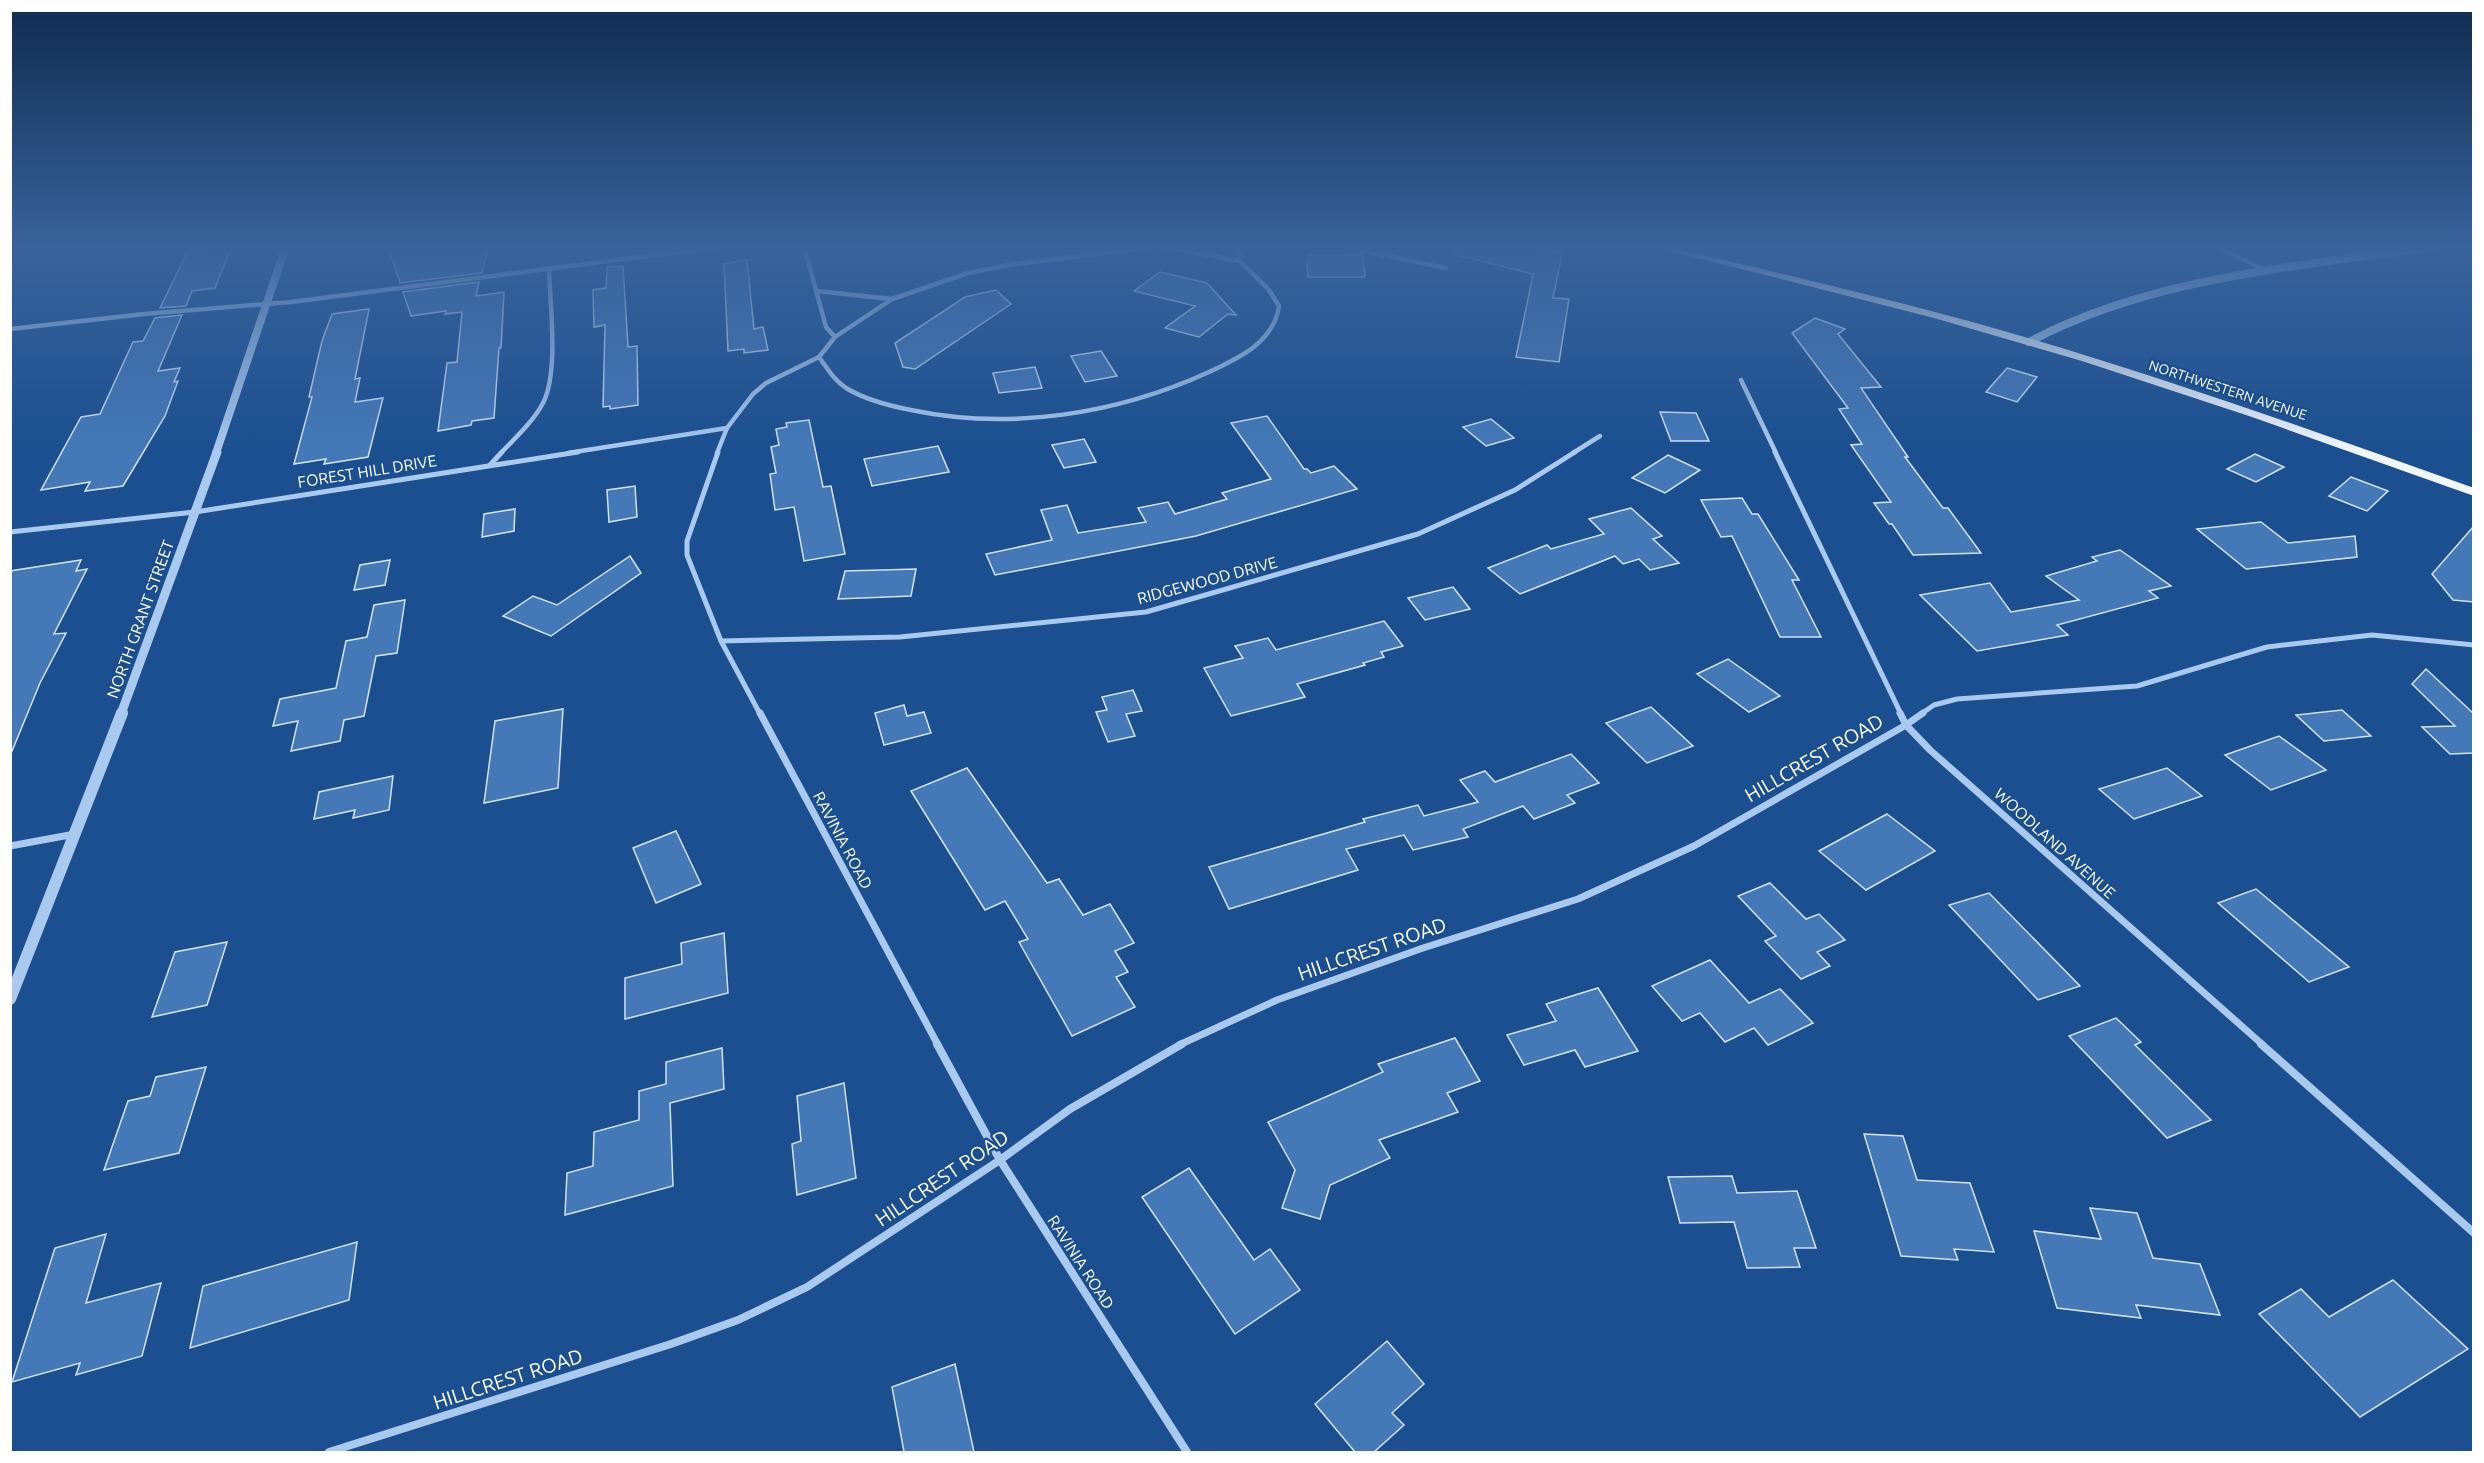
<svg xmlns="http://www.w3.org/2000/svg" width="2484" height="1463" font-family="Ubuntu,sans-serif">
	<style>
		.building { fill: #4478b7; stroke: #cfe3fa; stroke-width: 1.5 }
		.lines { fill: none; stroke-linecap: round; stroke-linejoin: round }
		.minor-far3 { stroke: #a9c9ee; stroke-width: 4.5 }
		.minor-far2 { stroke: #a9c9ee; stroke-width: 5 }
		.minor-far1 { stroke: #a9c9ee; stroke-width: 7 }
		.minor { stroke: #a9c9ee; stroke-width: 8 }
		.tertiary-far2 { stroke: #a9c9ee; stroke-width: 8 }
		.tertiary-far1 { stroke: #a9c9ee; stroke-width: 9 }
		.tertiary { stroke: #a9c9ee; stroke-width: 12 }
		.primary { fill: #f0f6ff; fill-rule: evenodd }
		.labels { text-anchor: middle; stroke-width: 5; stroke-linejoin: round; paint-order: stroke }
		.far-street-label { font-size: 14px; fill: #fff; stroke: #1b4f8f }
		.street-label { font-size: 16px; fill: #fff; stroke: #1b4f8f }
		.near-street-label { font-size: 20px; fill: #fff; stroke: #1b4f8f }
	</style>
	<rect width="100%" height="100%" fill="#1b4f8f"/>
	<g class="building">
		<path d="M202 246H232L215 288 192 291 186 306 160 308 187 253 191 250 200 251Z"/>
		<path d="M388 246H488L482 273 400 283Z"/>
		<path d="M1455 246H1534L1562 254 1553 298 1569 299 1559 362 1516 357 1533 274 1454 254Z"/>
		<path d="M1307 255H1363L1365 277H1308Z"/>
		<path d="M747 260 754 329 763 327 768 350 744 353V349L728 351 724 264Z"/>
		<path d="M623 266 628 347 637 346 638 405 610 409V406L603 407 605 325 594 327 593 290 606 288 607 267Z"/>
		<path d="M1160 272 1207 283 1236 315 1228 314 1199 337 1165 328 1195 306 1134 291Z"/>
		<path d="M479 282 476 296 504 292 501 348H499L494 418 472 421 471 425 438 431 447 363 457 362 462 312 445 314 446 311 411 316 403 292Z"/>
		<path d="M996 290 1011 304 915 369 903 367 895 343 965 297Z"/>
		<path d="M369 309 355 379 360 378 355 402 383 398 368 457 324 464 326 459 294 464 312 397H309L322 341 332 314Z"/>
		<path d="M182 315 158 371 180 368 174 382 178 381 165 416 123 486 85 491 90 482 41 490 81 417 100 414 133 342 143 341 155 318Z"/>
		<path d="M1815 318 1845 329 1838 334 1881 387 1861 388 1908 457H1905L1943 508H1948L1981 553 1913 555 1892 524H1889L1874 503 1891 502 1851 445 1862 444 1839 409 1848 408 1792 333Z"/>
		<path d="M1101 351 1117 376 1085 382 1071 356Z"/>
		<path d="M1035 367 1042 388 999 393 993 373Z"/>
		<path d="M2007 368 2037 377 2017 402 1986 392Z"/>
		<path d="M1660 412 1696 413 1709 441H1671Z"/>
		<path d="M1267 416 1304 469H1307L1311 473 1334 466 1357 489 1196 536 995 575 986 554 1052 540 1041 510 1067 505 1078 533 1146 522 1138 508 1168 502 1175 514 1227 499 1222 493 1271 479 1231 423Z"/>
		<path d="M1491 419 1514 438 1486 446 1463 427Z"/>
		<path d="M809 420 823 487 831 486 845 554 804 561 794 507 775 510 770 474 776 473 771 447 779 445 776 429 787 427 786 423Z"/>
		<path d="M1084 439 1096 462 1064 468 1052 445Z"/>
		<path d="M938 446 949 472 872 486 864 459Z"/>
		<path d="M2255 454 2284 467 2256 482 2227 469Z"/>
		<path d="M1668 455 1700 470 1665 493 1632 478Z"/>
		<path d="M2351 477 2388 491 2367 511 2329 496Z"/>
		<path d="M635 486 637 517 609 522 607 490Z"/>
		<path d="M1742 498 1752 514H1758L1799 580H1792L1821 637H1780L1732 536 1721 537 1701 500Z"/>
		<path d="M1631 508 1662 536 1653 539 1679 563 1650 570 1639 559 1623 564 1615 556 1520 594 1488 568 1547 545 1551 549 1604 534 1589 519Z"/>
		<path d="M515 509 514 531 482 537 484 514Z"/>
		<path d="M2261 522 2288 543 2355 536 2357 557 2246 569 2197 529Z"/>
		<path d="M2474 526V602L2453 600 2432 574Z"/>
		<path d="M2120 550 2171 586 2149 591 2158 598 2057 625 2068 635 1977 651 1920 595 1990 583 2011 612 2079 600 2046 576 2097 561 2092 557Z"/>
		<path d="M630 556 641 573 551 636 503 616 533 596 557 605Z"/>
		<path d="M81 560 76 571 87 569 54 634 66 633 40 683 10 756V571Z"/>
		<path d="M390 560 385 585 354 590 360 565Z"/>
		<path d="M916 569 911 596 838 599 845 571Z"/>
		<path d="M1453 587 1470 609 1425 620 1408 598Z"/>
		<path d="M405 600 397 653 376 656 364 716 344 720 340 741 291 751 298 721 273 726 280 699 336 688 346 641 367 637 374 605Z"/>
		<path d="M1384 621 1403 646 1381 652 1384 657 1363 663 1365 665 1297 684 1305 697 1231 716 1204 668 1243 658 1235 646 1268 638 1276 650Z"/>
		<path d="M1728 659 1780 696 1749 712 1697 674Z"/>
		<path d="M2426 669 2474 714V753L2450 754 2422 727 2455 726 2412 684Z"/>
		<path d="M1133 690 1142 711 1126 714 1135 736 1108 742 1096 712 1107 710 1102 697Z"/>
		<path d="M904 705 907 716 924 712 931 733 884 745 875 713Z"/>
		<path d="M1651 707 1693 746 1647 763 1606 723Z"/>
		<path d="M563 709 558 788 484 803 495 721Z"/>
		<path d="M2342 710 2371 736 2324 741 2296 715Z"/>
		<path d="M2279 736 2326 770 2271 790 2225 755Z"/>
		<path d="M1571 754 1599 783 1567 795 1575 803 1534 819 1523 806 1463 829 1468 837 1413 850 1404 835 1346 849 1358 870 1229 909 1209 867 1365 822 1363 819 1418 805 1424 816 1478 802 1460 780 1485 771 1495 782Z"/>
		<path d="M967 768 1047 883 1059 879 1083 915 1110 904 1134 943 1115 951 1128 972 1116 977 1135 1007 1072 1036 1019 942 1028 939 1005 901 985 910 911 791Z"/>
		<path d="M2167 768 2202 796 2134 819 2099 789Z"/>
		<path d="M393 776 389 810 353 818 355 810 314 819 319 792Z"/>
		<path d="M1887 814 1935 851 1866 890 1819 851Z"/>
		<path d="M676 831 701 884 656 903 633 848Z"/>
		<path d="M1770 883 1806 919 1819 914 1845 940 1817 952 1830 966 1801 979 1765 941 1776 936 1738 896Z"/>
		<path d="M2256 889 2349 967 2309 982 2218 903Z"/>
		<path d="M1989 893 2080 986 2038 1000 1949 905Z"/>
		<path d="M724 933 728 993 625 1019V978L682 964 681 943Z"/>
		<path d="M227 942 207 1005 152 1017 175 952Z"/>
		<path d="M1710 960 1749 1003 1780 989 1813 1023 1768 1045 1754 1028 1725 1042 1700 1013 1682 1021 1652 986Z"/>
		<path d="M1598 988 1638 1051 1585 1067 1575 1050 1524 1065 1507 1035 1556 1021 1546 1004Z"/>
		<path d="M2116 1018 2141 1042 2135 1045 2211 1120 2167 1138 2069 1036Z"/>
		<path d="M1455 1038 1480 1081 1447 1093 1458 1112 1379 1140 1390 1158 1330 1185 1320 1219 1282 1208 1295 1170 1268 1122 1383 1072 1378 1064Z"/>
		<path d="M722 1048 724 1089 670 1103 673 1186 565 1215 567 1173 593 1166 594 1132 639 1120V1091L666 1084V1062Z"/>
		<path d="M206 1067 179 1153 104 1170 128 1101 150 1096 156 1077Z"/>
		<path d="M844 1083 856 1178 797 1195 792 1144 801 1141 797 1096Z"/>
		<path d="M1864 1134 1903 1136 1917 1180 1970 1183 1994 1252 1954 1249 1958 1260 1901 1256Z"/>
		<path d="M1189 1168 1254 1260 1270 1249 1300 1290 1235 1334 1142 1197Z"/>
		<path d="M1732 1176 1737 1193 1797 1191 1816 1248H1794L1800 1267 1747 1268 1734 1222 1680 1223 1668 1177Z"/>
		<path d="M2090 1208 2137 1213 2153 1258 2200 1264 2220 1315 2136 1305 2141 1318 2057 1308 2034 1231 2101 1239Z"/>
		<path d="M106 1234 86 1303 161 1283 142 1356 76 1375 80 1363 12 1382 55 1248Z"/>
		<path d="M357 1242 349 1300 190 1348 203 1286Z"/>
		<path d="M2393 1280 2468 1349 2360 1417 2259 1314 2301 1289 2329 1317Z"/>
		<path d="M1387 1341 1424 1384 1392 1413 1404 1425 1374 1452H1355L1315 1404Z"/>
		<path d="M955 1364 974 1452H904L892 1387Z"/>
	</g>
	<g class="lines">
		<g class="minor-far3">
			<path d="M1340 246 1446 268"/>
			<path d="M2214 246 2268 271"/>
			<path d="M816 291 892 299"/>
			<path d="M10 329 144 314 291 302 725 246"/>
			<path d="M835 337 892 299 968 273 1008 265 1159 246 1240 261"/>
			<path d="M819 357C827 368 834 380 846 388 864 399 890 406 911 410 1011 431 1117 414 1209 372 1239 358 1274 342 1279 306L1269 290 1240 261 1239 246"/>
			<path d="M1741 380 1776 453"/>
			<path d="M501 453C515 438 533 422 543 403 559 372 550 304 549 268"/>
			<path d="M568 453 727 428"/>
			<path d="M717 453 727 428 753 394 766 383 819 357 835 337 826 327 804 246"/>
			<path d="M1573 453 1600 436"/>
		</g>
		<g class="minor-far2">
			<path d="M718 452 687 541V555L721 641 760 714"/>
			<path d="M1775 452 1901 714"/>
			<path d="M490 465 502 452"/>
			<path d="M10 532 195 512 578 452"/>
			<path d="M721 641 900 637 1146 612 1418 534 1515 490 1575 452"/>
			<path d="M1921 714 1934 705 1957 699 2137 686 2267 647 2372 635 2474 645"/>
		</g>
		<g class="minor-far1">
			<path d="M760 713 938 1045"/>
			<path d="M1900 713 1906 725 1930 750 2263 1045"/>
			<path d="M10 846 75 834"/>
			<path d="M1179 1045 1277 1000 1423 948 1578 899 1694 846 1906 725 1923 713"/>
		</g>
		<g class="minor">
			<path d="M937 1044 1000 1160 1187 1452"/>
			<path d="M2261 1044 2474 1233"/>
			<path d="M329 1452 671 1344 738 1320 807 1287 1000 1160 1070 1109 1182 1044"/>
		</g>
		<g class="tertiary-far2">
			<path d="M2029 342C2153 276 2300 267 2436 246"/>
			<path d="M216 453 286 246"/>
		</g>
		<path class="tertiary-far1" d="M121 714 217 452"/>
		<path class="tertiary" d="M10 999 122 713"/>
		<path class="primary" d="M1651 246H1666C1790 276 1914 304 2035 340 2183 384 2328 436 2474 488V496L2249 416 2082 361 1934 318Z"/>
	</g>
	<linearGradient id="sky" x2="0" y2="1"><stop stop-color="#0f2b4f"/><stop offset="0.55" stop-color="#39639b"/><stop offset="1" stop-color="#39639b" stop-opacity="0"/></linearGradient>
	<rect width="2484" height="451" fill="url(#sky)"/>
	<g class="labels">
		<g class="far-street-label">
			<text transform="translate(2228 390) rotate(18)" y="5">NORTHWESTERN AVENUE</text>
		</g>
		<g class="street-label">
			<text transform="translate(367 471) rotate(-9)" y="6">FOREST HILL DRIVE</text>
			<text transform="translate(1207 580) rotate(-15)" y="6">RIDGEWOOD DRIVE</text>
			<text transform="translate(140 619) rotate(-70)" y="6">NORTH GRANT STREET</text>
			<text transform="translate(843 840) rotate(62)" y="6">RAVINIA ROAD</text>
			<text transform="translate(2055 843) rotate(42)" y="6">WOODLAND AVENUE</text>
			<text transform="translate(1081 1262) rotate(57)" y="6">RAVINIA ROAD</text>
		</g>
		<g class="near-street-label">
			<text transform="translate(1814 758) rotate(-30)" y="7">HILLCREST ROAD</text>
			<text transform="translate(1372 949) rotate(-19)" y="7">HILLCREST ROAD</text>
			<text transform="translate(942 1178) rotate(-34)" y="7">HILLCREST ROAD</text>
			<text transform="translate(508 1379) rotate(-18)" y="7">HILLCREST ROAD</text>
		</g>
	</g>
	<rect width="2484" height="1463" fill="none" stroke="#ffffff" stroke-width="24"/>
</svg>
